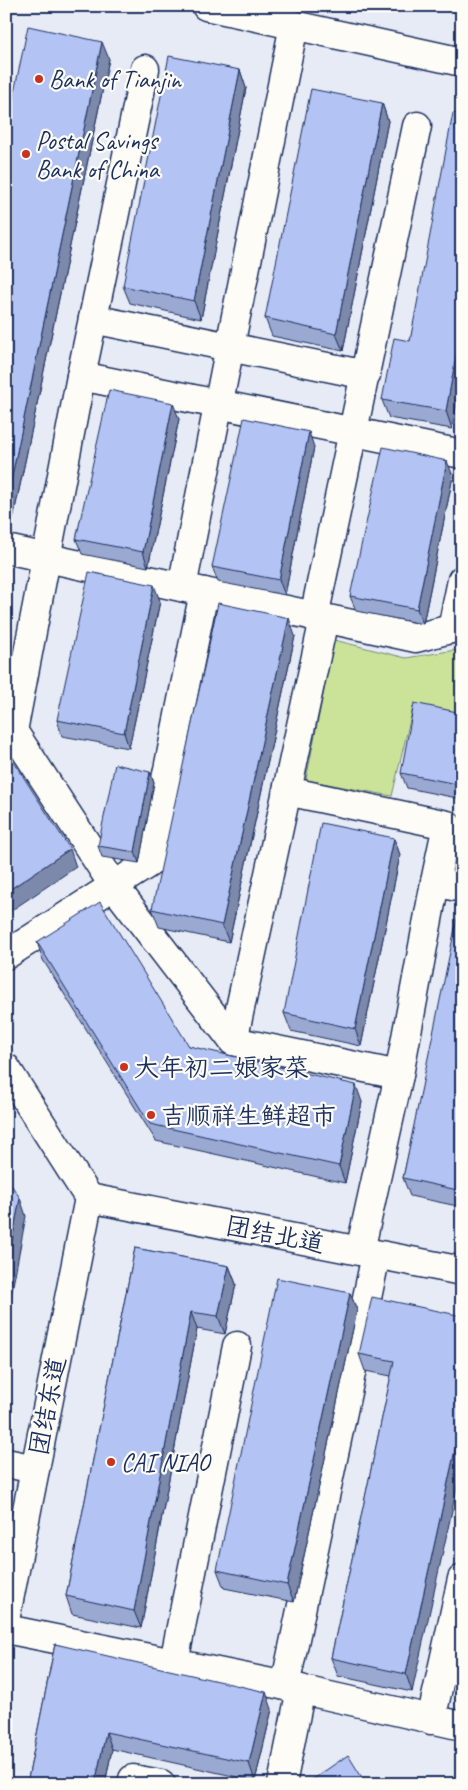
<svg xmlns="http://www.w3.org/2000/svg" width="468" height="1790" font-family="Caveat,'LXGW WenKai TC',sans-serif">
	<style>
		.green { fill: #cbe399; stroke: #73897c }
		.lines { fill: none; stroke-linecap: round; stroke-linejoin: round }
		.street-casing { stroke: #1b2f5e; stroke-width: 31 }
		.secondary-casing { stroke: #1b2f5e; stroke-width: 31 }
		.street { stroke: #fdfcf7; stroke-width: 28 }
		.secondary { stroke: #fdfcf7; stroke-width: 28 }
		.wall { fill: #9aa9d2; stroke: #1b2f5e }
		.shaded-wall { fill: #7d89ab; stroke: #1b2f5e }
		.building { fill: #b3c4f4; stroke: #1b2f5e }
		.poi-dot { fill: #c8321e; stroke: #fdfcf7; stroke-width: 2 }
		.labels { text-anchor: middle; stroke-width: 4.5; stroke-linejoin: round; paint-order: stroke }
		.poi-label { font-size: 25px; fill: #1b2f5e; stroke: #fdfcf7; text-anchor: start }
		.street-label { font-size: 25px; fill: #1b2f5e; stroke: #fdfcf7 }
	</style>
	<rect width="100%" height="100%" fill="#e7ebf6"/>
	<filter id="ink" filterUnits="userSpaceOnUse"><feTurbulence type="fractalNoise" baseFrequency=".02" numOctaves="2"/><feDisplacementMap in="SourceGraphic" scale="10" xChannelSelector="R" yChannelSelector="G"/><feConvolveMatrix kernelMatrix="1 2 1 2 8 2 1 2 1" color-interpolation-filters="sRGB"/></filter>
	<g filter="url(#ink)">
		<path class="green" d="M334 640 406 658 462 649V716L413 707 392 796 306 780Z"/>
		<g class="lines">
			<defs>
				<g id="street">
					<path d="M145 69 81 376 13 731 114 886 233 1041 399 1075 360 1251"/>
					<path d="M93 319 366 375"/>
					<path d="M81 376 462 454"/>
					<path d="M6 549 416 638 462 626"/>
					<path d="M182 587 294 25"/>
					<path d="M314 617 417 126"/>
					<path d="M452 629 462 580"/>
					<path d="M287 791 447 825 435 882"/>
					<path d="M6 955 149 863 204 592"/>
					<path d="M233 1041 324 619"/>
					<path d="M399 1075 435 882 462 888"/>
					<path d="M89 1198 462 1271"/>
					<path d="M376 1255 285 1686 462 1726"/>
					<path d="M6 1463 35 1469"/>
					<path d="M6 1629 301 1689 282 1784"/>
					<path d="M174 1662 237 1346"/>
					<path d="M431 1720 462 1579"/>
					<path d="M132 1784 133 1779 161 1784"/>
				</g>
				<g id="secondary">
					<path d="M206 6 462 62"/>
					<path d="M6 1068 89 1198 6 1615"/>
				</g>
			</defs>
			<use href="#street" class="street-casing"/>
			<use href="#secondary" class="secondary-casing"/>
			<use href="#street" class="street"/>
			<use href="#secondary" class="secondary"/>
		</g>
		<g class="wall">
			<path d="M109 59 9 538 6 537V131Z"/>
			<path d="M240 70 246 88 201 319 130 303 123 286Z"/>
			<path d="M382 103 388 121 343 351 272 336 265 318Z"/>
			<path d="M462 115V375L452 429 389 418 382 400 410 341Z"/>
			<path d="M179 419 148 567 82 554 76 539Z"/>
			<path d="M314 447 285 595 218 582 212 567Z"/>
			<path d="M453 476 423 624 356 611 350 596Z"/>
			<path d="M160 601 129 748 62 736 57 720Z"/>
			<path d="M295 636 229 942 159 927 152 909Z"/>
			<path d="M462 713V799L407 788 401 773Z"/>
			<path d="M150 772 154 783 139 863 102 857 98 846Z"/>
			<path d="M394 838 400 855 361 1046 291 1031 284 1013Z"/>
			<path d="M462 904V1207L410 1196 403 1178Z"/>
			<path d="M37 942 189 1046 362 1102 345 1183 156 1141 43 960Z"/>
			<path d="M135 1248 229 1266 236 1284 225 1334 197 1329 141 1628 72 1614 66 1596Z"/>
			<path d="M350 1293 357 1310 294 1602 224 1588 217 1570Z"/>
			<path d="M462 1316 412 1692 338 1676 331 1658 391 1376 365 1371 359 1354Z"/>
			<path d="M55 1644 272 1709 255 1781 112 1749 105 1784H27Z"/>
		</g>
		<g class="shaded-wall">
			<path d="M102 42 109 59 9 538 6 529V505Z"/>
			<path d="M240 70 246 88 201 319 194 301Z"/>
			<path d="M382 103 388 121 343 351 336 334Z"/>
			<path d="M457 351 462 366V375L452 429 446 411Z"/>
			<path d="M173 403 179 419 148 567 143 552Z"/>
			<path d="M309 432 314 447 285 595 279 580Z"/>
			<path d="M447 461 453 476 423 624 417 609Z"/>
			<path d="M154 585 160 601 129 748 124 733Z"/>
			<path d="M289 618 295 636 229 942 222 925Z"/>
			<path d="M150 772 154 783 139 863 135 852Z"/>
			<path d="M394 838 400 855 361 1046 355 1029Z"/>
			<path d="M70 849 76 867 9 912 6 904V892Z"/>
			<path d="M356 1085 362 1102 345 1183 339 1166Z"/>
			<path d="M20 1198 26 1216 6 1323V1271Z"/>
			<path d="M229 1266 236 1284 225 1334 218 1316Z"/>
			<path d="M350 1293 357 1310 294 1602 287 1585Z"/>
			<path d="M191 1312 197 1329 141 1628 134 1611Z"/>
			<path d="M462 1418V1465L412 1692 406 1674Z"/>
			<path d="M266 1692 272 1709 255 1781 249 1763Z"/>
			<path d="M106 1732 112 1749 105 1784H95Z"/>
		</g>
		<g class="building">
			<path d="M28 26 102 42 6 505V131Z"/>
			<path d="M169 56 240 70 194 301 123 286Z"/>
			<path d="M311 89 382 103 336 334 265 318Z"/>
			<path d="M453 113 462 115V352L457 351 446 411 382 400 394 338 410 341Z"/>
			<path d="M109 390 173 403 143 552 76 539Z"/>
			<path d="M244 418 309 432 279 580 212 567Z"/>
			<path d="M383 447 447 461 417 609 350 596Z"/>
			<path d="M89 572 154 585 124 733 57 720Z"/>
			<path d="M218 603 289 618 222 925 152 909Z"/>
			<path d="M414 703 462 713V785L401 773Z"/>
			<path d="M6 750 70 849 6 892Z"/>
			<path d="M115 764 150 772 135 852 98 846Z"/>
			<path d="M321 823 394 838 355 1029 284 1013Z"/>
			<path d="M100 902 189 1046 356 1085 339 1166 150 1124 37 942Z"/>
			<path d="M460 904H462V1191L403 1178Z"/>
			<path d="M6 1177 20 1198 6 1271Z"/>
			<path d="M135 1248 229 1266 218 1316 191 1312 134 1611 66 1596Z"/>
			<path d="M277 1278 350 1293 287 1585 217 1570Z"/>
			<path d="M372 1297 462 1316V1418L406 1674 331 1658 394 1361 359 1354Z"/>
			<path d="M55 1644 266 1692 249 1763 106 1732 95 1784H27Z"/>
			<path d="M348 1755 366 1784H306Z"/>
		</g>
	</g>
	<g class="poi-dot">
		<circle cx="39" cy="79" r="5"/>
		<circle cx="26" cy="154" r="5"/>
		<circle cx="124" cy="1067" r="5"/>
		<circle cx="151" cy="1115" r="5"/>
		<circle cx="111" cy="1462" r="5"/>
	</g>
	<g class="labels">
		<g class="poi-label">
			<text x="49" y="88">Bank of Tianjin</text>
			<text x="36" y="149">Postal Savings<tspan x="36" dy="29">Bank of China</tspan></text>
			<text x="134" y="1076">大年初二娘家菜</text>
			<text x="161" y="1124">吉顺祥生鲜超市</text>
			<text x="121" y="1471">CAI NIAO</text>
		</g>
		<g class="street-label">
			<text transform="translate(275 1234) rotate(11)" y="9">团结北道</text>
			<text transform="translate(47 1406) rotate(-79)" y="9">团结东道</text>
		</g>
	</g>
	<rect width="468" height="1790" fill="none" stroke="#fdfcf7" stroke-width="25"/>
	<rect x="12" y="12" width="443" height="1765" fill="none" stroke="#1b2f5e" stroke-width="2" filter="url(#ink)"/>
</svg>
